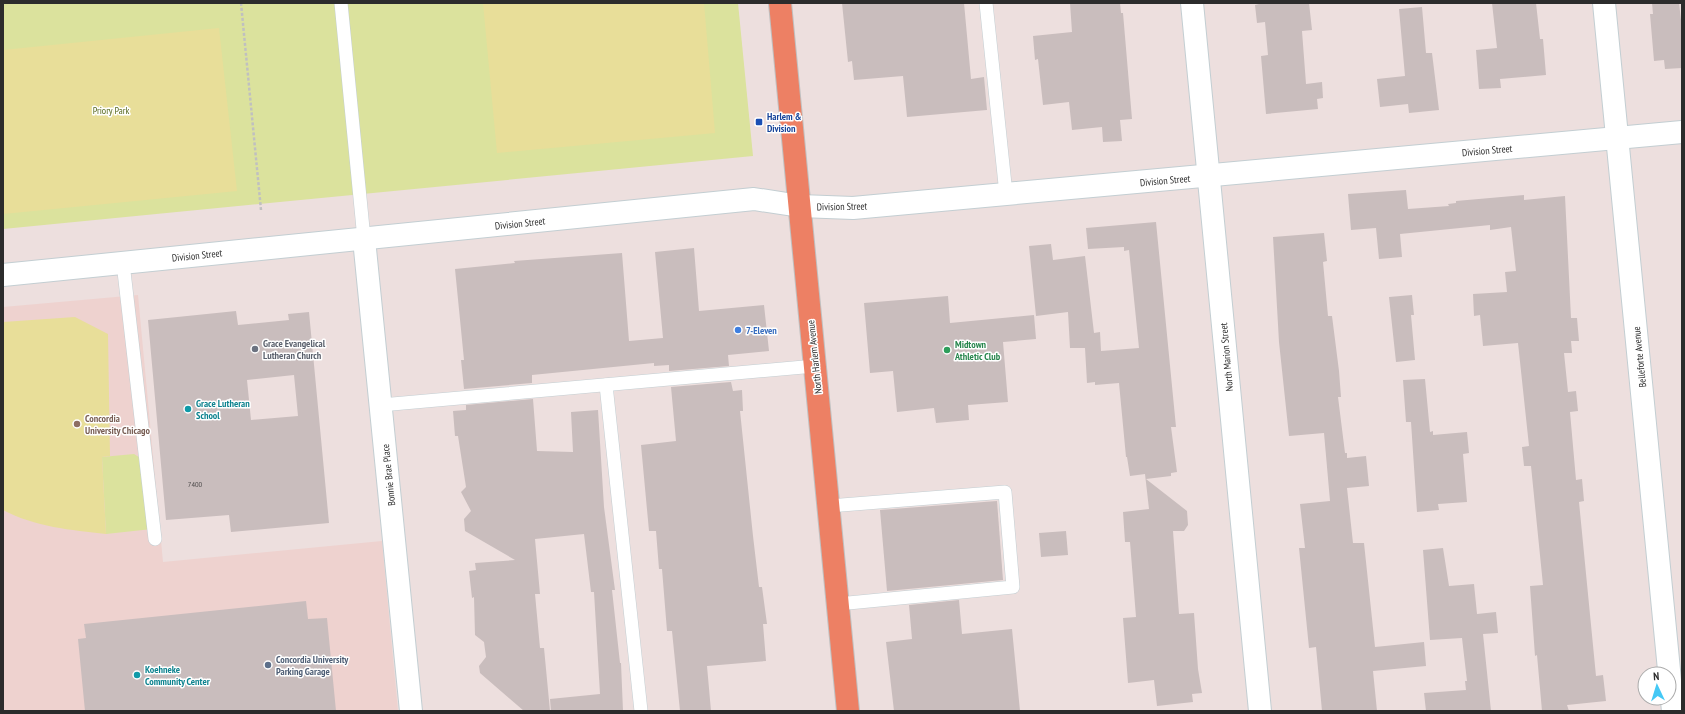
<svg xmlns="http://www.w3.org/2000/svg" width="1685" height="714" font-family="'PT Sans Narrow',sans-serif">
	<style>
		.education { fill: #eed2cf }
		.green { fill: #dbe29d }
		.pitch { fill: #e8de99 }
		.building { fill: #c9bdbd; fill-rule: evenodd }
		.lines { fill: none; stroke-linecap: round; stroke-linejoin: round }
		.lane-casing { stroke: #c3ced2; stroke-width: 14 }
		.street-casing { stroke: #c3ced2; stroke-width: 24 }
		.secondary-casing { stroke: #c3ced2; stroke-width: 24 }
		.primary-casing { stroke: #c0c0c0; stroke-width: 24 }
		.path { stroke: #c0c0c0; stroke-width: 2.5; stroke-dasharray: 3 2; stroke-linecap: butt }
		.lane { stroke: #fff; stroke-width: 13 }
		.street { stroke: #fff; stroke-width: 22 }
		.secondary { stroke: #fff; stroke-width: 22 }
		.primary { stroke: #ed8064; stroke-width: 22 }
		.transit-dot { fill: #1a4fb4; stroke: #fff; stroke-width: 1.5 }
		.shop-dot { fill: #3f7fe0; stroke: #fff; stroke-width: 1.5 }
		.worship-dot { fill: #6b7280; stroke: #fff; stroke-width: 1.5 }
		.leisure-dot { fill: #2e9e5b; stroke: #fff; stroke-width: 1.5 }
		.culture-dot { fill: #0f9aa8; stroke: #fff; stroke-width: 1.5 }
		.education-dot { fill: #8d6e63; stroke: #fff; stroke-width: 1.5 }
		.service-dot { fill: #5c6f8a; stroke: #fff; stroke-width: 1.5 }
		.labels { text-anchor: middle; stroke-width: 3; stroke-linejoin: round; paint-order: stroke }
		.number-label { font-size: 8px; fill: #535050 }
		.park-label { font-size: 10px; fill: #56681d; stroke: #fff }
		.transit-label { font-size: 10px; font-weight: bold; fill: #164399; stroke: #fff; text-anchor: start }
		.street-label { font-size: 10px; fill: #2c2c2c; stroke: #fff }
		.shop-label { font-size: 10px; font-weight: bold; fill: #366cbe; stroke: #fff; text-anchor: start }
		.worship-label { font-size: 10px; font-weight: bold; fill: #5b616d; stroke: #fff; text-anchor: start }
		.leisure-label { font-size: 10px; font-weight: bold; fill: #27864d; stroke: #fff; text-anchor: start }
		.culture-label { font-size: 10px; font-weight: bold; fill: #0d838f; stroke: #fff; text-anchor: start }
		.education-label { font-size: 10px; font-weight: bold; fill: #785e54; stroke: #fff; text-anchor: start }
		.service-label { font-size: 10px; font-weight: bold; fill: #4e5e75; stroke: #fff; text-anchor: start }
	</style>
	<rect width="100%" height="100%" fill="#eddfde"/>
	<path class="education" d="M138 295 163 562 382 541 398 711H3V307Z"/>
	<g class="green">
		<path d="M3 3H738L753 156 3 229Z"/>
		<path d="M134 454 145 461 152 529 106 534 102 457Z"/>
	</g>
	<g class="pitch">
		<path d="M483 3H704L715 133 497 153Z"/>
		<path d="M219 28 237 191 3 214V50Z"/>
		<path d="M75 317 108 334 110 456 102 457 106 534C71 530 35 527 3 510V322Z"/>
	</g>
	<g class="building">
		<path d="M842 3H964L971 79 984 77 987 110 907 117 903 76 854 80 852 61 848 62Z"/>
		<path d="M1070 3H1120L1121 13H1123L1132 119 1120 120 1122 141 1103 142 1102 127 1072 130 1069 102 1043 105 1038 59 1035 60 1033 36 1072 32Z"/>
		<path d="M1263 3H1309L1312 30 1302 31 1306 84 1322 82 1323 98 1317 99 1318 109 1266 114 1261 56 1268 55 1265 22 1257 23 1255 5Z"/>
		<path d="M1492 3H1536L1540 39H1543L1546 75 1500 79 1501 88 1479 89 1476 50 1497 48Z"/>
		<path d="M1652 3H1679L1682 28V68L1665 69 1664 60 1654 61 1650 14H1653Z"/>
		<path d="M1422 7 1426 53H1432L1439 110 1409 113 1408 104 1380 107 1377 79 1405 76 1399 9Z"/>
		<path d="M1406 190 1408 209 1449 206 1448 204 1456 203V201L1524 195V200L1565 196 1571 318H1577L1579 341H1571L1572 353H1564L1568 392 1576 391 1578 411 1570 412 1576 480 1582 479 1584 501 1579 502 1596 676 1603 675 1606 701 1567 705 1569 711H1542L1537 655 1535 656 1530 586 1543 585 1531 466H1524L1522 447 1529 446 1518 343 1483 346 1480 315 1474 316 1473 294 1507 292 1505 272 1516 271 1511 227 1490 230V225L1400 234 1402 257 1379 259 1376 228 1351 230 1348 194Z"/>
		<path d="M1156 222 1176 427H1171L1177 472 1171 473V476L1146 479 1187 511 1188 525 1184 531H1173L1179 614 1194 613 1198 669 1202 693 1192 694 1193 702 1157 706 1154 680 1128 683 1123 618 1136 617 1130 542H1125L1123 512 1149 509 1145 474 1130 476 1127 457H1126L1119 383 1095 385V382L1087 383 1085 348H1070L1068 312 1036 316 1029 246 1051 244 1053 260 1085 256 1094 333 1100 332 1101 351 1139 348 1129 250 1124 251V247L1088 249 1086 228Z"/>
		<path d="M1324 233 1327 261 1323 262 1328 316H1332L1339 371 1341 397H1338L1345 453H1347V458L1366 456 1369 486 1347 488 1353 543H1364L1375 647 1424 642 1426 666 1373 671 1377 711H1322L1316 647 1309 648 1299 548H1305L1300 504 1330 501 1324 433 1289 436 1279 342 1273 237Z"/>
		<path d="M694 248 699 311 764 305 769 351 728 355 729 366 669 371V365L654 366V363L532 375V383L464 389 461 360H464L455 269 515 263 514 261 622 253 629 341 663 338 655 252Z"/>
		<path d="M1412 295 1414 315H1411L1415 360 1396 362 1389 297Z"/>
		<path d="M948 296 950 323 1034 315 1036 339 1003 342 1008 402 968 405 969 420 936 423 934 408 897 412 893 371 870 373 864 303Z"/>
		<path d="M236 311 238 325 289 320 288 314 309 312 329 523 231 532 229 515 166 520 148 320ZM294 375 298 416 251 420 247 380Z"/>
		<path d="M1425 379 1430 432 1433 431V435L1467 432 1469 453 1463 454 1467 502 1438 504 1439 510 1417 512 1411 422H1406L1403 380Z"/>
		<path d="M731 382 733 391 742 390 743 411H740L753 536 759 587H762L767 624H763L766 661 707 666 711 711H680L672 631H667L662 569H659L656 531H649L641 445 676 441 671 387Z"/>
		<path d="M533 399 537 451 573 452 571 412 598 410 604 507 615 590H612L620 663H621L623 711H551L550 699 600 694 594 592H591L584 534 535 539 540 594H535L540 648H544L550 711H524L480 673 479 666 486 657 484 642 475 635 474 597 472 598 469 571 476 570 475 563 515 560 465 531 464 519 471 511 461 492 466 487 458 436H455L453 411 466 410V405Z"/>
		<path d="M997 501 1003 580 887 591 880 510Z"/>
		<path d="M1066 531 1068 555 1041 557 1039 533Z"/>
		<path d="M1443 548 1449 586 1474 584 1477 614 1496 612 1498 633 1483 634 1491 711H1426L1424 693 1466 690 1465 681H1467L1462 638 1430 640 1423 550Z"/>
		<path d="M959 600 962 634 1012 629 1020 711H894L886 642 912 639 909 605Z"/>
		<path d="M306 601 308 619 327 618 336 711H85L78 639 86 638 84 624Z"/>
	</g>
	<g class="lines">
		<defs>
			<g id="lane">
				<path d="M341 3 364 239"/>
				<path d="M986 3 1006 194"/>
				<path d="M123 263 155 539"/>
				<path d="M606 385 641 711"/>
				<path d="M381 405 815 366"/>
				<path d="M829 506 1005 492 1013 587 838 604"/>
			</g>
			<g id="street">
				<path d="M1192 3 1260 711"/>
				<path d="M1604 3 1673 711"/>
				<path d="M364 239 411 711"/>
			</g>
			<path id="secondary" d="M3 275 754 199 800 206 853 208 1682 132"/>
			<path id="primary" d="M780 3 848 711"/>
		</defs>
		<use href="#lane" class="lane-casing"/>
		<use href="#street" class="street-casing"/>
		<use href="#secondary" class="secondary-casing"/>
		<use href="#primary" class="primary-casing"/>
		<path class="path" d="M241 3 261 210"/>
		<use href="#lane" class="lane"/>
		<use href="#street" class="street"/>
		<use href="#secondary" class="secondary"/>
		<use href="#primary" class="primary"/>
	</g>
	<rect class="transit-dot" x="755" y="118" width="8" height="8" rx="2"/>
	<circle class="shop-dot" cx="738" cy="330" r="4"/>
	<circle class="worship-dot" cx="255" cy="349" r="4"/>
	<circle class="leisure-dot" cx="947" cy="350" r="4"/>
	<g class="culture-dot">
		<circle cx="188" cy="409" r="4"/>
		<circle cx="137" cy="675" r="4"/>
	</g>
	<circle class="education-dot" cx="77" cy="424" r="4"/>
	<circle class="service-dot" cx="268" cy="665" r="4"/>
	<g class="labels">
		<g class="number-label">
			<text x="195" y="487">7400</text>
		</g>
		<g class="park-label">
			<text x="111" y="114">Priory Park</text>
		</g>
		<g class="transit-label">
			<text x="767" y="120">Harlem &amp;<tspan x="767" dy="12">Division</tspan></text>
		</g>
		<g class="street-label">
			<text transform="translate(1487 150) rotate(-5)" y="4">Division Street</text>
			<text transform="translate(1165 180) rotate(-5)" y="4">Division Street</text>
			<text transform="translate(842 206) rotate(-1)" y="4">Division Street</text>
			<text transform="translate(520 223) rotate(-6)" y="4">Division Street</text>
			<text transform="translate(197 255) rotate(-6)" y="4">Division Street</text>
			<text transform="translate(814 357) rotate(-96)" y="4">North Harlem Avenue</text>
			<text transform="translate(1226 357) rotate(-95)" y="4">North Marion Street</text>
			<text transform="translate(1639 357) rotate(-96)" y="4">Belleforte Avenue</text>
			<text transform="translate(388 475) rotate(-96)" y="4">Bonnie Brae Place</text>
		</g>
		<g class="shop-label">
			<text x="746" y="334">7-Eleven</text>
		</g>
		<g class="worship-label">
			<text x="263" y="347">Grace Evangelical<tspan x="263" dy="12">Lutheran Church</tspan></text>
		</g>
		<g class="leisure-label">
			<text x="955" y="348">Midtown<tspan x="955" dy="12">Athletic Club</tspan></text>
		</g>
		<g class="culture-label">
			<text x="196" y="407">Grace Lutheran<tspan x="196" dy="12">School</tspan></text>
			<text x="145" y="673">Koehneke<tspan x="145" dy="12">Community Center</tspan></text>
		</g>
		<g class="education-label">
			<text x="85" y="422">Concordia<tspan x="85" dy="12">University Chicago</tspan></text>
		</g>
		<g class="service-label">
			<text x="276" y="663">Concordia University<tspan x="276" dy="12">Parking Garage</tspan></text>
		</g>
	</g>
	<rect width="1685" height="714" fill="none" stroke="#2c2c2c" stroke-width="8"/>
	<g transform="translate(1657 686) rotate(356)"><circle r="19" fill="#ffffff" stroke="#ababab"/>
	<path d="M0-3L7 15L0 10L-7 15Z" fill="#44c8f5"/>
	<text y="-6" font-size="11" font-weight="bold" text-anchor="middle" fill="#2c2c2c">N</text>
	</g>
</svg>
